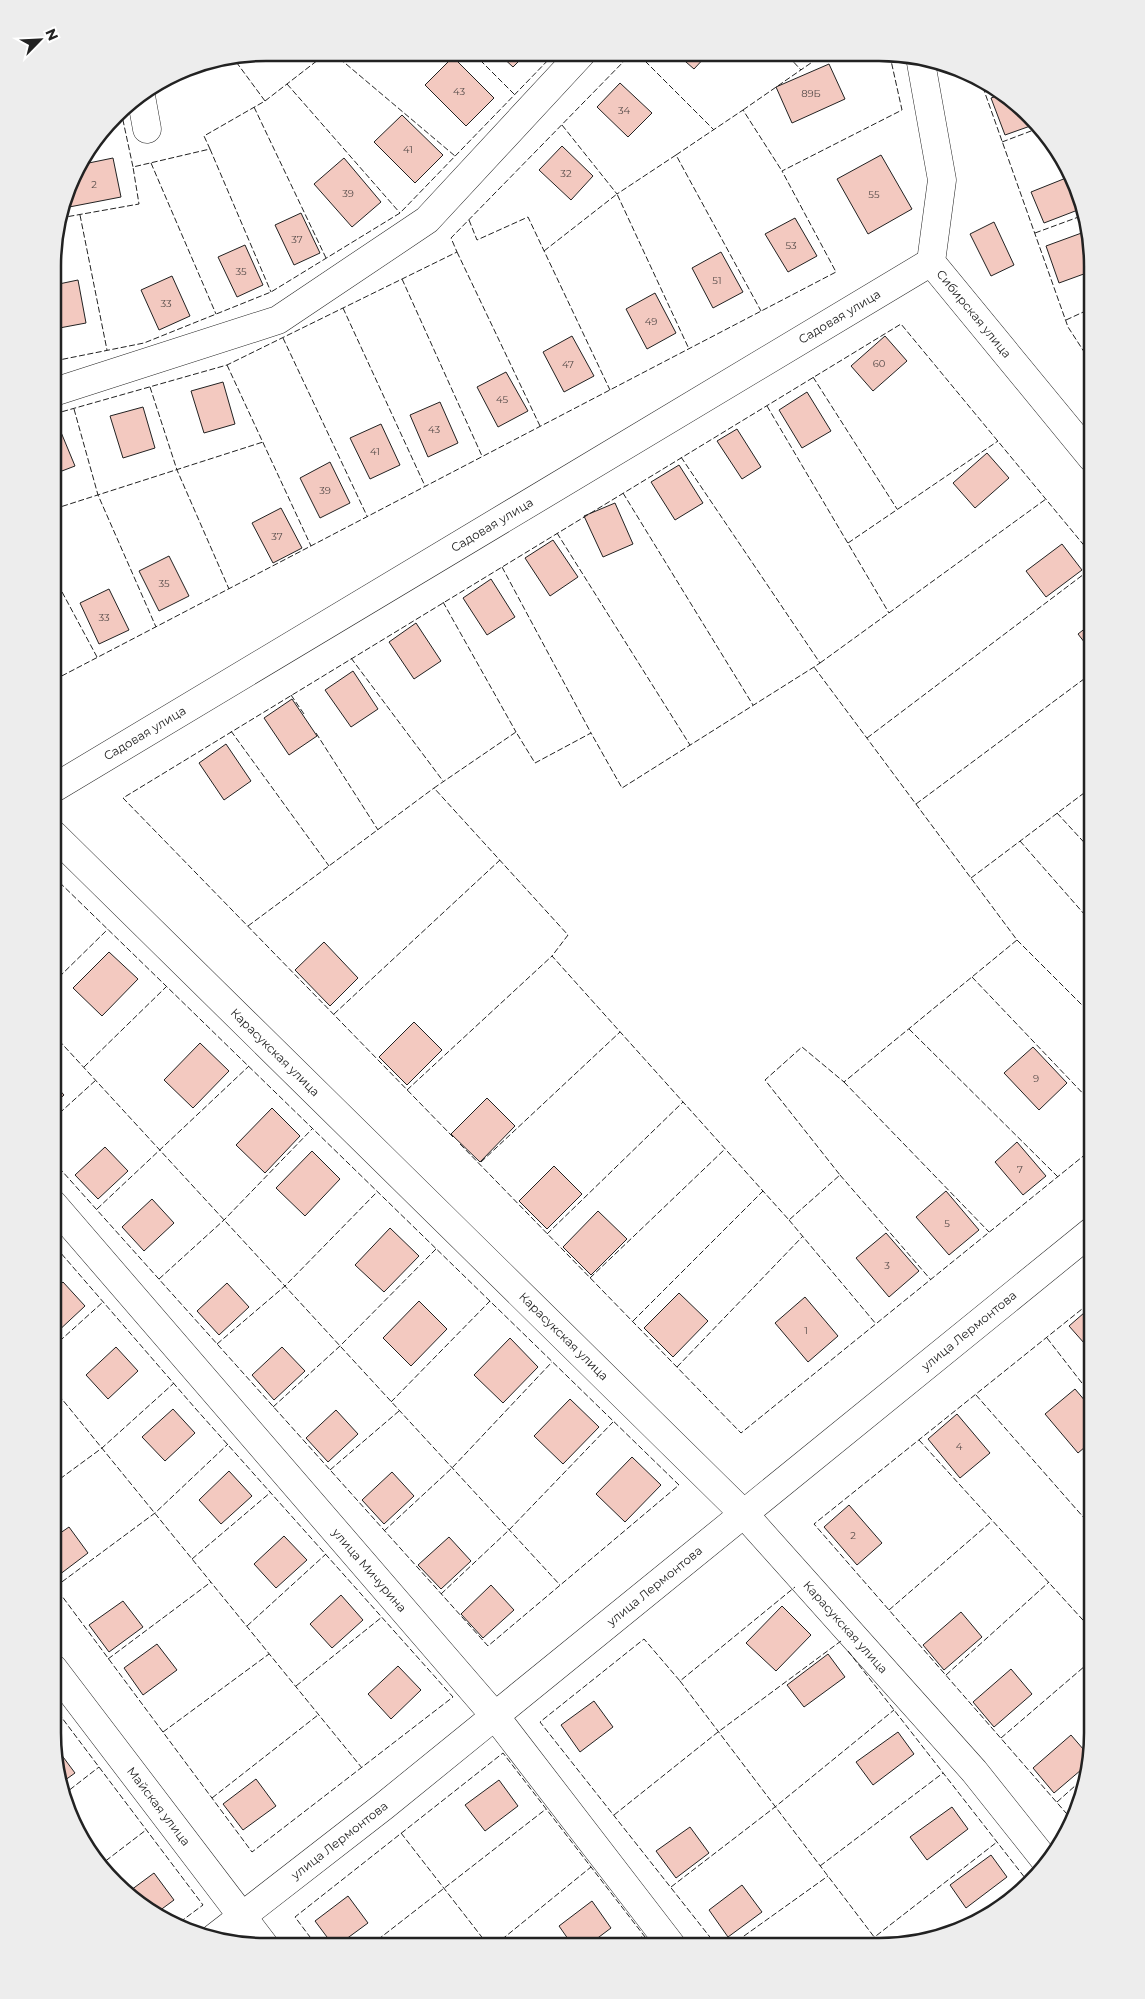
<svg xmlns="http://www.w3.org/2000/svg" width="1145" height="1999" font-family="Montserrat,sans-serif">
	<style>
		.building { fill: #f3c9c0; stroke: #222 }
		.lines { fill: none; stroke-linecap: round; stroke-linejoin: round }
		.minor-casing { stroke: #222; stroke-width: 29 }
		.minor { stroke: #fff; stroke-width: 28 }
		.fence { stroke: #222; stroke-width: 1; stroke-dasharray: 6 2.5; stroke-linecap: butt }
		.labels { text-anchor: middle; stroke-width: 4; stroke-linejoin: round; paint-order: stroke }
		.number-label { font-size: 10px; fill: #564c4a }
		.street-label { font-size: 12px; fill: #222; stroke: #fff }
		.rim { fill: none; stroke: #222; stroke-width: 2.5 }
	</style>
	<rect width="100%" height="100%" fill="#fff"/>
	<g class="building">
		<path d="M499 54H526L513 67Z"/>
		<path d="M678 55H707L694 69Z"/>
		<path d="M453 57 494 98 466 126 425 85Z"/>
		<path d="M829 64 845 99 792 123 776 87Z"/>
		<path d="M620 83 652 113 628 137 597 107Z"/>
		<path d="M1003 94 1020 105 1036 124 1005 135 991 98Z"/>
		<path d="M402 115 443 155 415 183 374 142Z"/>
		<path d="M562 146 593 176 571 200 539 170Z"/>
		<path d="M881 155 912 209 868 234 837 179Z"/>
		<path d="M113 158 121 197 64 208 75 171 79 165Z"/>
		<path d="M344 158 381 202 352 227 314 184Z"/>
		<path d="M1071 176 1081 197 1083 208 1044 223 1031 192Z"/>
		<path d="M301 213 320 253 294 265 275 225Z"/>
		<path d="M795 218 817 256 788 272 765 234Z"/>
		<path d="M994 222 1014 265 991 276 970 234Z"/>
		<path d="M1087 231 1092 271 1059 283 1046 246Z"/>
		<path d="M245 245 263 285 237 297 218 257Z"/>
		<path d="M721 252 743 292 713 308 692 268Z"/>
		<path d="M172 276 190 316 159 330 141 290Z"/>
		<path d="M78 280 86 323 54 329V285Z"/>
		<path d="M655 293 676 333 647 349 626 309Z"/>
		<path d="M572 336 594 376 564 392 543 352Z"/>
		<path d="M885 336 907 361 873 391 851 366Z"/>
		<path d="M506 372 528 411 498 427 477 387Z"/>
		<path d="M223 382 235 424 204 433 191 391Z"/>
		<path d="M807 392 831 431 802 448 779 410Z"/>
		<path d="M440 402 458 443 428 457 410 415Z"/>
		<path d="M143 407 155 448 123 458 110 416Z"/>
		<path d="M381 424 400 465 370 479 350 438Z"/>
		<path d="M58 425 75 466 54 474V427Z"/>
		<path d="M737 429 761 467 742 479 717 441Z"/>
		<path d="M987 453 1009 478 975 508 953 483Z"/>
		<path d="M330 462 350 503 320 518 300 478Z"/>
		<path d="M679 465 703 503 675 520 651 482Z"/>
		<path d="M615 503 633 544 603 557 584 516Z"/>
		<path d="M281 508 302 548 273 563 252 523Z"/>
		<path d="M553 540 578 577 550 596 525 558Z"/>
		<path d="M1062 544 1082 570 1046 597 1026 571Z"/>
		<path d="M169 556 189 596 159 611 139 571Z"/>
		<path d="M491 579 515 617 487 635 463 598Z"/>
		<path d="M109 589 129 630 99 644 80 603Z"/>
		<path d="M416 623 441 661 414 679 389 642Z"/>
		<path d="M1092 623V652L1078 634Z"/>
		<path d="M353 671 378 709 351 727 325 690Z"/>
		<path d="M292 699 317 736 289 755 264 718Z"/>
		<path d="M226 744 251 781 224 800 199 763Z"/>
		<path d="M324 942 358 978 330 1006 295 970Z"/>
		<path d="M109 952 138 979 102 1016 73 988Z"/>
		<path d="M414 1022 442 1050 407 1085 379 1057Z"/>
		<path d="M200 1043 229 1071 193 1108 164 1080Z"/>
		<path d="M1033 1047 1067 1083 1039 1110 1004 1073Z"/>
		<path d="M53 1083 64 1095 53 1105Z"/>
		<path d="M487 1098 515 1126 480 1162 451 1134Z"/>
		<path d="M272 1108 300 1136 265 1173 236 1145Z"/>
		<path d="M1017 1142 1046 1176 1023 1195 995 1162Z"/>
		<path d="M105 1147 128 1171 98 1199 75 1175Z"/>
		<path d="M312 1151 340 1179 305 1216 276 1188Z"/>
		<path d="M554 1166 582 1194 547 1229 519 1201Z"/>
		<path d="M946 1191 979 1230 949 1255 916 1217Z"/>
		<path d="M152 1199 174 1223 144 1251 122 1227Z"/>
		<path d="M598 1211 627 1239 591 1275 563 1247Z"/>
		<path d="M390 1228 419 1256 384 1292 355 1265Z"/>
		<path d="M886 1233 919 1271 889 1297 856 1258Z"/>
		<path d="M63 1282 85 1306 55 1334 53 1332V1291Z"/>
		<path d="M227 1283 249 1307 219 1335 197 1311Z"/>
		<path d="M679 1293 708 1321 673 1357 644 1328Z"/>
		<path d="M805 1297 838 1336 808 1362 775 1323Z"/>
		<path d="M419 1301 447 1329 411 1366 383 1338Z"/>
		<path d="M1092 1306V1352L1069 1326Z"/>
		<path d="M510 1338 538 1367 503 1403 474 1375Z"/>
		<path d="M116 1347 138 1371 108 1399 86 1375Z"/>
		<path d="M282 1347 305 1371 274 1400 252 1375Z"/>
		<path d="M1075 1389 1092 1409V1441L1078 1453 1045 1414Z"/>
		<path d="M570 1399 599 1427 563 1464 534 1436Z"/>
		<path d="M173 1409 195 1433 165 1461 142 1437Z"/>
		<path d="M336 1410 358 1434 328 1462 306 1438Z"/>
		<path d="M957 1414 990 1453 960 1478 928 1439Z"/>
		<path d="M632 1457 661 1485 625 1522 596 1494Z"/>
		<path d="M229 1471 252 1496 221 1524 199 1500Z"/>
		<path d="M392 1472 414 1496 384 1524 362 1500Z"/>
		<path d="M849 1505 882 1543 857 1565 824 1527Z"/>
		<path d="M69 1527 88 1553 55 1578 53 1575V1538Z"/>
		<path d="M284 1536 307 1560 276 1588 254 1564Z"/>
		<path d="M449 1537 471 1561 441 1589 418 1565Z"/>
		<path d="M491 1585 514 1610 483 1638 461 1614Z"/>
		<path d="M341 1595 363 1620 332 1648 310 1624Z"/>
		<path d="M123 1601 143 1627 109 1652 89 1625Z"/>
		<path d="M782 1606 811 1635 776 1671 746 1643Z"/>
		<path d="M961 1612 982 1637 944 1670 923 1645Z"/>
		<path d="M157 1644 177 1670 143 1695 124 1668Z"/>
		<path d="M828 1654 845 1677 804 1707 787 1685Z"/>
		<path d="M398 1666 421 1690 391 1719 368 1694Z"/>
		<path d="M1011 1669 1032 1694 994 1727 973 1702Z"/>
		<path d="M594 1701 613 1727 580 1752 561 1725Z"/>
		<path d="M898 1732 914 1754 873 1785 856 1762Z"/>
		<path d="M1071 1735 1090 1757 1088 1764 1054 1793 1033 1768Z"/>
		<path d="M55 1746 75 1773 61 1783Z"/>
		<path d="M256 1779 276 1806 243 1830 223 1804Z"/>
		<path d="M499 1780 518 1806 485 1831 465 1805Z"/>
		<path d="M952 1807 968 1829 927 1860 910 1837Z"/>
		<path d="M690 1827 709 1853 676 1878 656 1851Z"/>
		<path d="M991 1855 1007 1877 966 1908 950 1885Z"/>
		<path d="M154 1873 174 1900 155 1914 136 1902 127 1893Z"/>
		<path d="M742 1885 762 1912 728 1937 709 1910Z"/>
		<path d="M348 1896 368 1923 338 1945H333L315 1921Z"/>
		<path d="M592 1901 611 1928 587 1946H573L559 1926Z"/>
	</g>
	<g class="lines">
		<defs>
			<g id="minor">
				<path id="s1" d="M920 57 942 180 931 262 1092 458"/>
				<path d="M141 96 147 129"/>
				<path d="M54 392 278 320 427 220 581 54"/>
				<path id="s2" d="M54 788 931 262"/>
				<path id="s3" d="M54 835 744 1514 974 1771 1048 1864"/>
				<path id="s4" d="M53 1204 495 1716 672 1946"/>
				<path id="s5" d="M53 1668 264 1945"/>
				<path id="s6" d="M214 1938 384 1806 1092 1231"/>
			</g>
		</defs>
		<use href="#minor" class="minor-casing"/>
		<use href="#minor" class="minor"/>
		<g class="fence">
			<path d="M333 53 455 156"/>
			<path d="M474 54 515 95"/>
			<path d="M639 55 714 130"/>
			<path d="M788 56 801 70"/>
			<path d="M980 79 1068 327 1092 364"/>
			<path d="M287 84 400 213"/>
			<path d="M265 101 327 53"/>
			<path d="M254 107 326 258"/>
			<path d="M743 110 821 56"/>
			<path d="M121 111 133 167 210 149 204 136 265 101 234 59"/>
			<path d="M115 119 122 118"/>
			<path d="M562 125 617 194 676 155 761 311"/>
			<path d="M1002 142 1039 128"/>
			<path d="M210 149 271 292"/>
			<path d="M676 155 743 110 782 171"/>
			<path d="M151 163 216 314"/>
			<path d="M80 215 107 350"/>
			<path d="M60 218 139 204 133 167"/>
			<path d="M469 220 477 240 528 217 610 390"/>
			<path d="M1035 233 1084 215"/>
			<path d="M544 251 617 194 689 349"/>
			<path d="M457 252 540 426"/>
			<path d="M402 279 482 456"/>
			<path d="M343 308 425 486"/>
			<path d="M1066 320 1092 308"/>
			<path d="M283 338 367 516"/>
			<path d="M54 361 144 343 271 292 400 213 554 54"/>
			<path d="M227 365 311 546"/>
			<path d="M813 377 897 509"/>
			<path d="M150 387 177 470 229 589"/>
			<path d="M767 406 889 613"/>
			<path d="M74 409 98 495 156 627"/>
			<path d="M54 414 227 365 457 252 451 238 630 55"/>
			<path d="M681 457 820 663 814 667 622 788 591 733 535 763 516 732 434 788 568 935 552 956 789 1220 840 1175 765 1080 802 1047 844 1082 1017 940 814 667"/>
			<path d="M623 493 753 705"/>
			<path d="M54 509 263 442"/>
			<path d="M557 533 690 745"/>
			<path d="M848 543 998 441"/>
			<path d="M502 567 591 733"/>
			<path d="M54 577 97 657"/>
			<path d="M443 602 516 732"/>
			<path d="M351 658 443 781"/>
			<path d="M820 663 1046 499"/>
			<path d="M54 680 836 272 782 171 902 110 890 56"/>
			<path d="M291 695 304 714"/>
			<path d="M231 731 329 866"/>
			<path d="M316 733 378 830"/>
			<path d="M867 738 1092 568"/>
			<path d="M916 804 1092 673"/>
			<path d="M1057 813 1092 851"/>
			<path d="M1020 841 1092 923"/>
			<path d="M971 878 1092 787"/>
			<path d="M248 926 434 788"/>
			<path d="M1017 940 1092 1015"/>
			<path d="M972 977 1092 1103"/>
			<path d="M53 983 108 929"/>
			<path d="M334 1014 500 860"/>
			<path d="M909 1029 1058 1177"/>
			<path d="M53 1034 560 1585"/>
			<path d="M84 1067 166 987"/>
			<path d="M844 1082 989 1232"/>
			<path d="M407 1090 552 956"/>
			<path d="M53 1119 96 1080"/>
			<path d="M453 1137 123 798 901 324 1092 555"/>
			<path d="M460 1144 741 1433 1092 1149"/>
			<path d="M53 1161 488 1646 679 1485 54 877"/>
			<path d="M481 1162 620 1032"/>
			<path d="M840 1175 931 1280"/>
			<path d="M97 1209 249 1066"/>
			<path d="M789 1220 876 1324"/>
			<path d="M547 1234 683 1102"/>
			<path d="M590 1278 725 1149"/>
			<path d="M159 1279 224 1220 312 1129"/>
			<path d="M633 1321 763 1191"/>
			<path d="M1047 1338 1092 1396"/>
			<path d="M217 1344 285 1286 377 1192"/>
			<path d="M53 1347 103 1302"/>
			<path d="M677 1367 803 1236"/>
			<path d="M53 1388 362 1768"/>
			<path d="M976 1395 1092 1527"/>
			<path d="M391 1402 490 1301"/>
			<path d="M273 1407 340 1346 436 1249"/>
			<path d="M919 1440 1092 1630"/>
			<path d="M330 1470 399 1411"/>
			<path d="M53 1484 102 1448 174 1383"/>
			<path d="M384 1531 452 1468 552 1362"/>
			<path d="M192 1559 271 1492"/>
			<path d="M53 1584 252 1852 453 1697 195 1408 53 1244"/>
			<path d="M55 1587 155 1513 228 1444"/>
			<path d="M441 1594 509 1530 613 1422"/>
			<path d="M889 1610 992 1521"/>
			<path d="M247 1626 326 1554"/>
			<path d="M848 1651 1029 1883"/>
			<path d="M108 1659 211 1582"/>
			<path d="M946 1675 1049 1582"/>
			<path d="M680 1681 881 1946"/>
			<path d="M296 1686 382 1617"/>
			<path d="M53 1706 203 1905 176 1925"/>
			<path d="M163 1732 269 1654"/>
			<path d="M1001 1738 1092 1660"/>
			<path d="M63 1795 99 1767"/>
			<path d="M212 1798 318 1715"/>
			<path d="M1057 1802 1085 1777"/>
			<path d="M614 1815 718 1732 841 1641"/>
			<path d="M1073 1821 814 1524 1092 1301"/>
			<path d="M401 1833 488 1945"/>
			<path d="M99 1866 146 1830"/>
			<path d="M820 1866 943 1773"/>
			<path d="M671 1887 775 1807 894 1710"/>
			<path d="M316 1945 295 1917 503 1753 652 1946"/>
			<path d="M371 1945 546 1809"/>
			<path d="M495 1945 591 1867"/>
			<path d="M631 1946 644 1935"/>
			<path d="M717 1946 540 1722 644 1639 680 1681 795 1587"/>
			<path d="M730 1946 828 1876"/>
			<path d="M863 1946 997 1842"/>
		</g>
	</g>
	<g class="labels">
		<g class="number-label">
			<text x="459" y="95">43</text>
			<text x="811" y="97">89Б</text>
			<text x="624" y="114">34</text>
			<text x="408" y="153">41</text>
			<text x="566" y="177">32</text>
			<text x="94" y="188">2</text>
			<text x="348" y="197">39</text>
			<text x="874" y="198">55</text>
			<text x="297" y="243">37</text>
			<text x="791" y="249">53</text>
			<text x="241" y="275">35</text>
			<text x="717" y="284">51</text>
			<text x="166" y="307">33</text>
			<text x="651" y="325">49</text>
			<text x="879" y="367">60</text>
			<text x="568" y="368">47</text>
			<text x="502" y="403">45</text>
			<text x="434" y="433">43</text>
			<text x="375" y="455">41</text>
			<text x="325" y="494">39</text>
			<text x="277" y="540">37</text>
			<text x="164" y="587">35</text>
			<text x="104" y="621">33</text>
			<text x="1036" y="1082">9</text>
			<text x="1020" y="1173">7</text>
			<text x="947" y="1227">5</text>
			<text x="887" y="1269">3</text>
			<text x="806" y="1334">1</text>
			<text x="959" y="1450">4</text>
			<text x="853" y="1539">2</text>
		</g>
		<g class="street-label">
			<text dy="4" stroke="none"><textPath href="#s1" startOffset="275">Сибирская улица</textPath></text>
			<text dy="4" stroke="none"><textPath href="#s2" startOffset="916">Садовая улица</textPath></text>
			<text dy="4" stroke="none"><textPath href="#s2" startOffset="511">Садовая улица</textPath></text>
			<text dy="4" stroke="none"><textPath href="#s2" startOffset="106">Садовая улица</textPath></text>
			<text dy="4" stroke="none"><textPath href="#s3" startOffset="310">Карасукская улица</textPath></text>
			<text dy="4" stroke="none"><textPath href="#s6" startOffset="969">улица Лермонтова</textPath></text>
			<text dy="4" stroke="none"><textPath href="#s3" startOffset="715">Карасукская улица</textPath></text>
			<text dy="4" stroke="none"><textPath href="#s4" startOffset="484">улица Мичурина</textPath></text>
			<text dy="4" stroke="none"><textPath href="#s6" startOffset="564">улица Лермонтова</textPath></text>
			<text dy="4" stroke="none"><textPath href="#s3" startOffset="1120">Карасукская улица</textPath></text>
			<text dy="4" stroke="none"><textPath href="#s5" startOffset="174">Майская улица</textPath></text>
			<text dy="4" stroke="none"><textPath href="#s6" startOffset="159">улица Лермонтова</textPath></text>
		</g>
	</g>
	<path d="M0 0H1145V1999H0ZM266 61H879A205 205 0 0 1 1084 266V1733A205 205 0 0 1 879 1938H266A205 205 0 0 1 61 1733V266A205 205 0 0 1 266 61Z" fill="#ededed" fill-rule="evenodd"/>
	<path class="rim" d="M266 61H879A205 205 0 0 1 1084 266V1733A205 205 0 0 1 879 1938H266A205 205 0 0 1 61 1733V266A205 205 0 0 1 266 61Z"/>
	<g transform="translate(40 40) rotate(66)" stroke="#ffffff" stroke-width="4" paint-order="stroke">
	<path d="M0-4L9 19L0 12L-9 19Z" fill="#222222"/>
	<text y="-8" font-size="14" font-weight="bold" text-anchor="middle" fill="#222222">N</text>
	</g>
</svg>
